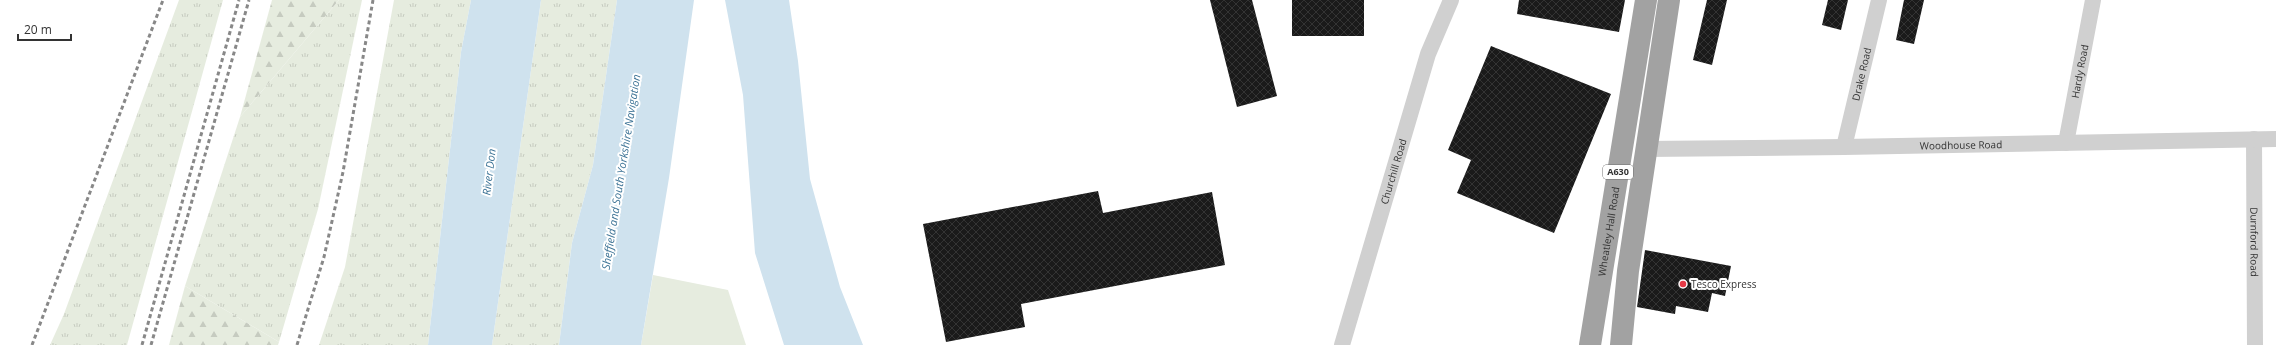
<svg xmlns="http://www.w3.org/2000/svg" width="2276" height="345" font-family="'Open Sans',sans-serif">
	<style>
		.grass { fill: url(#grass-tufts) }
		.forest { fill: url(#forest-firs) }
		.green { fill: #e6ecdf }
		.water { fill: #cfe2ee }
		.building { fill: url(#building-cross-hatch) }
		.lines { fill: none; stroke-linecap: round; stroke-linejoin: round }
		.minor { stroke: #d0d0d0; stroke-width: 16 }
		.trunk { stroke: #a2a2a2; stroke-width: 22 }
		.rail { stroke: #888; stroke-width: 3; stroke-dasharray: 4 3; stroke-linecap: butt }
		.poi-dot { fill: #e63946; stroke: #fff; stroke-width: 1.5 }
		.labels { text-anchor: middle; stroke-width: 4; stroke-linejoin: round; paint-order: stroke }
		.shield { fill: #fff; stroke: #707070; stroke-width: 1 }
		.shield-label { font-size: 9px; font-weight: bold; fill: #333 }
		.street-label { font-size: 10px; fill: #333; stroke: #fff }
		.poi-label { font-size: 10px; fill: #333; stroke: #fff; text-anchor: start }
		.water-label { font-size: 11px; font-style: italic; fill: #3f7597; stroke: #fff }
	</style>
	<defs>
		<pattern id="grass-tufts" width="24" height="20" patternUnits="userSpaceOnUse"><rect width="24" height="20" fill="#e6ecdf"/><path d="M3 7l-1-3M5 7V3M7 7l1-3M15 17l-1-3M17 17v-4M19 17l1-3" fill="none" stroke="#c6cbc0"/></pattern>
		<pattern id="forest-firs" width="22" height="20" patternUnits="userSpaceOnUse"><rect width="22" height="20" fill="#e6ecdf"/><path d="M5 1l3.5 6h-7zM16 11l3.5 6h-7z" fill="#c6cbc0"/></pattern>
		<pattern id="building-cross-hatch" width="8" height="8" patternUnits="userSpaceOnUse"><rect width="8" height="8" fill="#1a1a1a"/><path d="M0 0l8 8M0 8l8-8" fill="none" stroke="#333"/></pattern>
	</defs>
	<rect width="100%" height="100%" fill="#fff"/>
	<g class="grass">
		<path d="M179 0H223L127 345H50L64 314Z"/>
		<path d="M339 0H362L318 209 279 342 185 286 240 117Z"/>
		<path d="M394 0H471L461 52 428 345H319L345 267Z"/>
		<path d="M541 0H617L593 165 572 243 559 345H492Z"/>
	</g>
	<g class="forest">
		<path d="M272 0H339L240 117Z"/>
		<path d="M185 286 279 342 278 345H169Z"/>
	</g>
	<path class="green" d="M653 275 728 290 746 345H641Z"/>
	<g class="water">
		<path d="M471 0H541L492 345H428L461 52Z"/>
		<path d="M617 0H694L669 178 641 345H559L572 243 593 165Z"/>
		<path d="M725 0H789L798 61 810 179 840 287 863 345H784L755 253 743 95Z"/>
	</g>
	<g class="building">
		<path d="M1210 0H1252L1277 96 1237 107Z"/>
		<rect x="1292" y="0" width="72" height="36"/>
		<path d="M1519 0H1625L1619 32 1517 14Z"/>
		<path d="M1707 0H1727L1712 65 1693 60Z"/>
		<path d="M1828 0H1848L1841 30 1822 25Z"/>
		<path d="M1904 0H1924L1914 44 1896 40Z"/>
		<path d="M1491 46 1611 94 1554 233 1457 193 1471 160 1448 150Z"/>
		<path d="M1098 191 1103 213 1212 192 1225 265 1021 304 1025 327 946 342 923 224Z"/>
		<path d="M1645 250 1731 266 1725 296 1712 293 1708 312 1676 306 1675 314 1637 307Z"/>
	</g>
	<g class="lines">
		<g class="minor">
			<path id="s1" d="M2254 139 2255 345"/>
			<path id="s2" d="M2066 143 2093 0"/>
			<path id="s3" d="M1844 147 1879 0"/>
			<path id="s4" d="M1645 149 1844 147 2276 139"/>
			<path id="s5" d="M1342 345 1428 54 1451 0"/>
		</g>
		<g class="trunk">
			<path id="s6" d="M1590 345 1646 0"/>
			<path d="M1621 345 1628 271 1669 0"/>
		</g>
		<g class="rail">
			<path d="M32 345 163 0"/>
			<path d="M142 345 239 0"/>
			<path d="M151 345 249 0"/>
			<path d="M297 345 324 257 343 172 373 0"/>
		</g>
	</g>
	<circle class="poi-dot" cx="1683" cy="284" r="4"/>
	<g class="labels">
		<rect class="shield" x="1603" y="165" width="30" height="14" rx="3"/>
		<g class="shield-label">
			<text x="1618" y="175">A630</text>
		</g>
		<g class="street-label">
			<text dy="4" stroke="none"><textPath href="#s2" startOffset="73">Hardy Road</textPath></text>
			<text dy="4" stroke="none"><textPath href="#s3" startOffset="75">Drake Road</textPath></text>
			<text dy="4" stroke="none"><textPath href="#s4" startOffset="316">Woodhouse Road</textPath></text>
			<text dy="4" stroke="none"><textPath href="#s5" startOffset="181">Churchill Road</textPath></text>
			<text dy="4" stroke="none"><textPath href="#s6" startOffset="115">Wheatley Hall Road</textPath></text>
			<text dy="4" stroke="none"><textPath href="#s1" startOffset="103">Durnford Road</textPath></text>
		</g>
		<g class="poi-label">
			<text x="1691" y="288">Tesco Express</text>
		</g>
		<g class="water-label">
			<text transform="translate(489 172) rotate(-83)" y="4">River Don</text>
			<text transform="translate(621 172) rotate(-81)" y="4">Sheffield and South Yorkshire Navigation</text>
		</g>
	</g>
	<path d="M18 34v6h53v-6" fill="none" stroke="#333333" stroke-width="2"/>
	<text x="24" y="34" font-size="12" fill="#333333" stroke="#ffffff" stroke-width="3" paint-order="stroke">20 m</text>
</svg>
